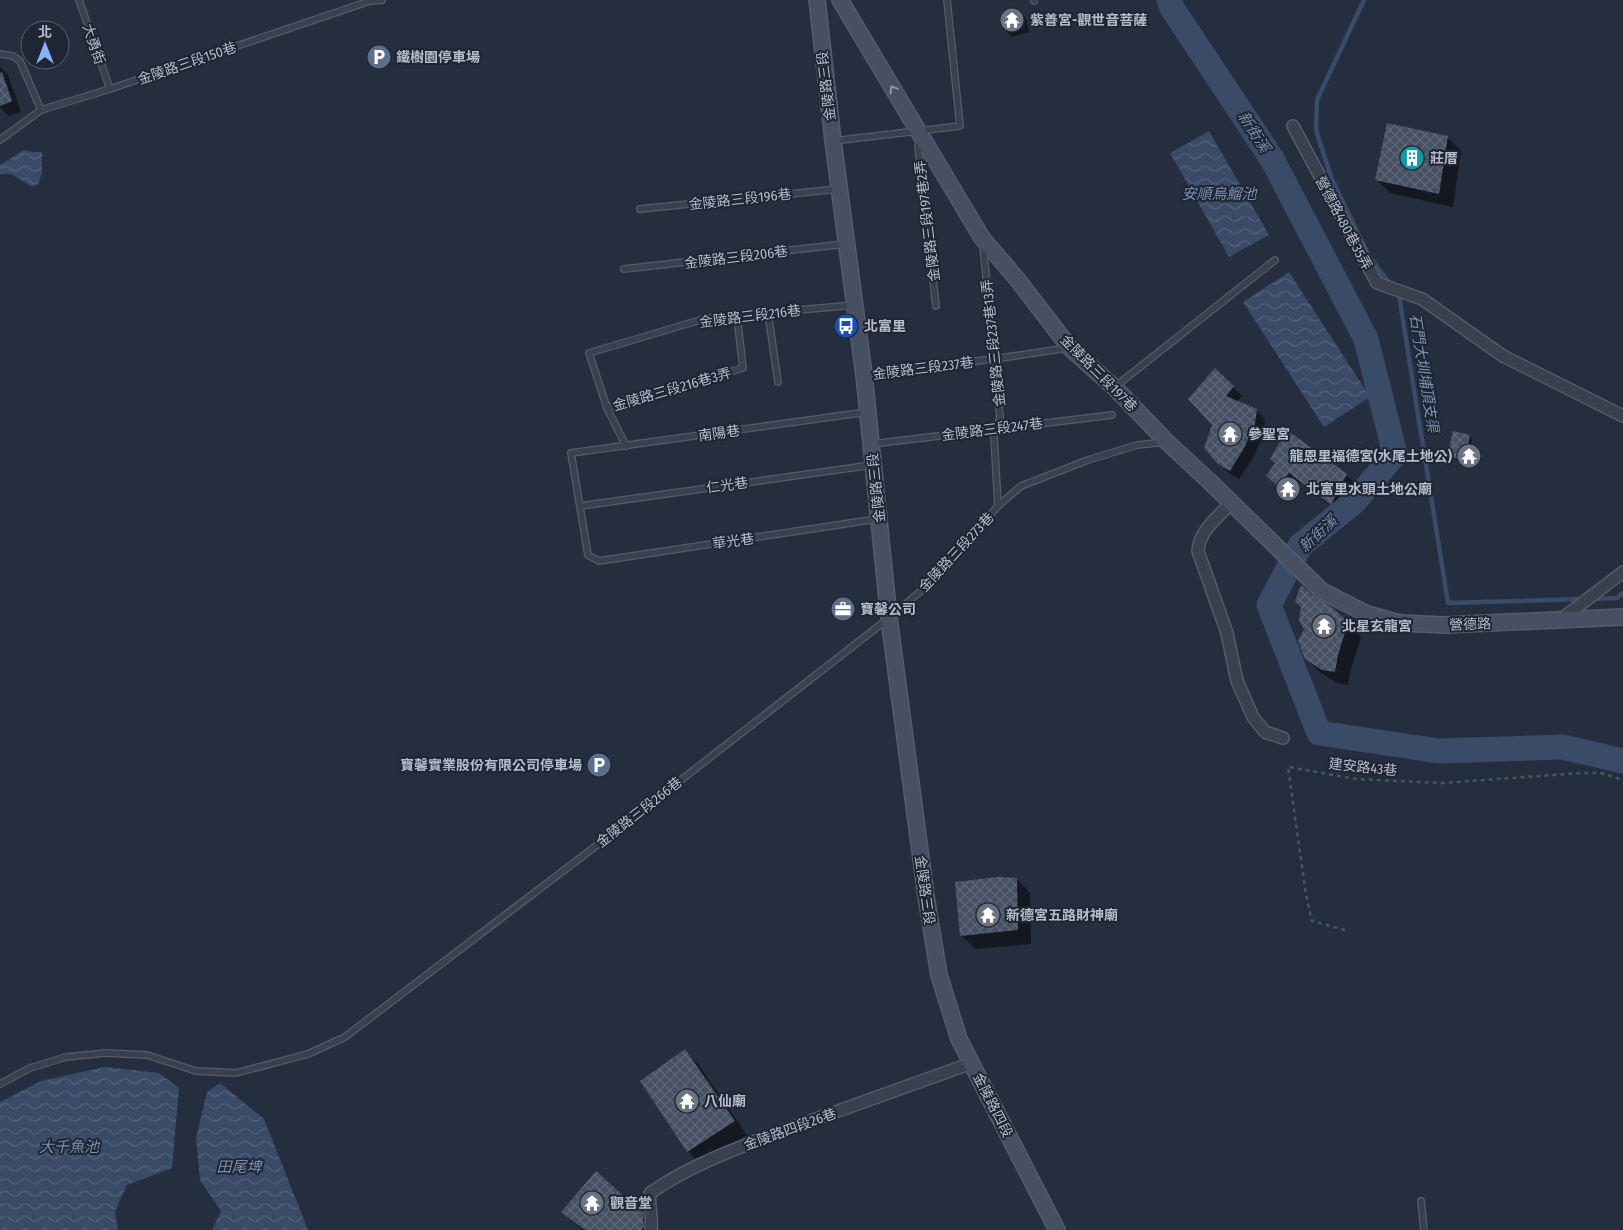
<svg xmlns="http://www.w3.org/2000/svg" width="1623" height="1230" font-family="'Fira Sans Condensed','Noto Sans TC',sans-serif">
	<style>
		.water { fill: url(#water-waves) }
		.shadow { fill: #0007 }
		.lines { fill: none; stroke-linecap: round; stroke-linejoin: round }
		.stream { stroke: #3a4b68; stroke-width: 4.5 }
		.river { stroke: #3a4b68; stroke-width: 25 }
		.building { fill: url(#building-cross-hatch) }
		.lane-casing { stroke: #545c69; stroke-width: 8 }
		.street-casing { stroke: #545c69; stroke-width: 14 }
		.secondary-casing { stroke: #545c69; stroke-width: 18 }
		.path { stroke: #45585d; stroke-width: 2.5; stroke-dasharray: 4 4; stroke-linecap: butt }
		.lane { stroke: #39414f; stroke-width: 5.5 }
		.street { stroke: #39414f; stroke-width: 11 }
		.secondary { stroke: #474f62; stroke-width: 15 }
		.oneway { stroke: #8e96a5 }
		.labels { text-anchor: middle; stroke-width: 4; stroke-linejoin: round; paint-order: stroke }
		.poi-label { font-size: 14px; font-weight: bold; fill: #b5bcc9; stroke: #1e2634; text-anchor: start }
		.street-label { font-size: 14px; fill: #b5bcc9; stroke: #1e2634 }
		.water-label { font-size: 15px; font-style: italic; fill: #7c90b1; stroke: #1e2634 }
	</style>
	<defs>
		<pattern id="water-waves" width="16" height="10" patternUnits="userSpaceOnUse" patternTransform="scale(1.25)"><rect width="16" height="10" fill="#3a4b68"/><path d="M0 5q4-4 8 0t8 0" fill="none" stroke="#54637c"/></pattern>
		<pattern id="building-cross-hatch" width="8" height="8" patternUnits="userSpaceOnUse" patternTransform="scale(1.25)"><rect width="8" height="8" fill="#465063"/><path d="M0 0l8 8M0 8l8-8" fill="none" stroke="#5e6778"/></pattern>
	</defs>
	<rect width="100%" height="100%" fill="#252e3f"/>
	<g class="water">
		<path d="M1209 131 1269 235 1229 257 1170 153Z"/>
		<path d="M24 150 32 152H42V173L38 184 32 187 11 174H0V165Z"/>
		<path d="M1289 272 1370 397 1324 427 1243 302Z"/>
		<path d="M105 1067 159 1073 179 1088 172 1168 127 1185 115 1211 118 1230H0V1102L41 1081Z"/>
		<path d="M220 1083 264 1119 308 1230H212L221 1211 200 1180 196 1138 207 1092Z"/>
	</g>
	<g class="shadow">
		<path d="M1019 11 1026 18 1029 32 1012 37 1005 30Z"/>
		<path d="M0 67 8 75 21 112 9 116 0 107Z"/>
		<path d="M1447 137 1461 151 1453 207 1390 193 1377 180Z"/>
		<path d="M1216 370 1242 396 1237 402 1256 410 1265 419 1264 433 1253 458 1239 479 1229 473 1205 448 1214 425Z"/>
		<path d="M1469 436 1472 439 1467 462 1452 459 1449 456Z"/>
		<path d="M1277 463 1346 475 1357 485 1341 514 1300 482 1290 496 1278 486 1268 476Z"/>
		<path d="M1347 623 1361 637 1351 669 1348 685 1337 683 1320 672 1306 658Z"/>
		<path d="M1017 879 1030 893 1031 944 975 949 961 935Z"/>
		<path d="M685 1051 698 1064 747 1135 701 1165 688 1151Z"/>
		<path d="M562 1211 642 1214 654 1226 655 1230H583Z"/>
	</g>
	<g class="lines">
		<g class="stream">
			<path d="M1364 0 1317 100 1316 130 1331 177 1370 258 1391 285"/>
			<path d="M1397 293 1399 295 1448 603 1583 599"/>
			<path d="M1591 599 1617 598 1623 593"/>
		</g>
		<path class="river" d="M1169 0 1172 8 1272 159 1366 339 1395 454 1355 501 1300 546 1269 605 1319 733 1439 751 1563 747 1623 761"/>
	</g>
	<g class="building">
		<path d="M1020 10 1023 26 1004 31 1000 15Z"/>
		<path d="M2 72 12 101 0 106V73Z"/>
		<path d="M1387 123 1448 136 1439 194 1375 180Z"/>
		<path d="M1215 368 1234 386 1226 396 1257 409 1255 424 1244 448 1230 471 1218 464 1204 448 1212 425 1188 399Z"/>
		<path d="M1287 430 1347 474 1331 505 1289 473 1279 487 1266 476 1275 463 1270 459Z"/>
		<path d="M1453 431 1470 435 1465 460 1447 457Z"/>
		<path d="M1301 585 1316 598 1329 605 1348 622 1338 655 1335 672 1322 670 1305 659 1298 641 1304 629 1299 621 1301 607 1295 601Z"/>
		<path d="M998 877 1017 878 1018 930 960 936 955 882Z"/>
		<path d="M685 1049 735 1121 687 1152 640 1081Z"/>
		<path d="M596 1171 643 1213 644 1227 641 1230H585L561 1212Z"/>
	</g>
	<g class="lines">
		<defs>
			<g id="lane">
				<path d="M79 0 110 89"/>
				<path d="M1034 0V1"/>
				<path d="M0 54 13 56 20 61 41 110"/>
				<path d="M0 140 41 110 110 89 370 1 382 0"/>
				<path d="M921 140 918 146 936 306"/>
				<path d="M833 141 960 126 947 0"/>
				<path d="M640 209 838 189"/>
				<path d="M983 245 1000 417 994 436 998 506"/>
				<path d="M624 269 845 244"/>
				<path d="M768 313 778 382"/>
				<path d="M737 316 743 368 607 408 589 353 707 318 855 305"/>
				<path d="M866 374 994 359 1067 348"/>
				<path d="M1116 386 1275 260"/>
				<path d="M607 408 626 446"/>
				<path d="M867 412 571 453 588 555 599 561 877 519"/>
				<path d="M872 444 1112 415"/>
				<path d="M580 506 872 465"/>
				<path d="M0 1084 30 1068 66 1057 106 1053 147 1055 196 1071 236 1073 308 1054 345 1037 609 836 889 618 935 579 998 506 1021 486 1088 460 1137 445 1165 442"/>
				<path d="M1421 1201 1424 1230"/>
			</g>
			<g id="street">
				<path d="M1293 126 1377 283 1422 299 1503 356 1623 416"/>
				<path d="M1231 503C1218 517 1199 531 1198 551L1227 633 1237 681 1253 717 1265 732 1283 738"/>
				<path d="M1560 620 1623 572"/>
				<path d="M651 1230C653 1217 648 1206 650 1193 695 1162 748 1144 799 1125 856 1104 914 1084 972 1063"/>
			</g>
			<g id="secondary">
				<path d="M817 0 833 141 864 375 889 618 926 896 939 975 959 1039 1057 1230"/>
				<path d="M840 0 982 238 1017 279 1070 348 1115 388 1167 442 1208 480 1322 591 1367 614 1400 623 1444 625 1623 617"/>
			</g>
		</defs>
		<use href="#lane" class="lane-casing"/>
		<use href="#street" class="street-casing"/>
		<use href="#secondary" class="secondary-casing"/>
		<path class="path" d="M1345 930 1312 921 1306 895 1288 767 1356 779 1442 783 1581 773H1601L1623 780"/>
		<use href="#lane" class="lane"/>
		<use href="#street" class="street"/>
		<use href="#secondary" class="secondary"/>
	</g>
	<defs><path id="oneway-chevron" d="M-2-3.5L2.5 0L-2 3.5" fill="none" stroke-width="1.6" stroke-linecap="round" stroke-linejoin="round" transform="scale(1.25)"/></defs>
	<use class="oneway" href="#oneway-chevron" transform="translate(893 89) rotate(-121)"/>
	<defs>
		<symbol id="temple-disc" viewBox="-11 -11 22 22"><circle r="9.5" fill="#6b7280" stroke="#1e2634"/><path d="M0-6L5-2H3V0L6.5 2.5H4V6H1.5V3h-3V6H-4V2.5H-6.5L-3 0V-2H-5Z" fill="#fff"/></symbol>
		<symbol id="parking-disc" viewBox="-11 -11 22 22"><circle r="9.5" fill="#5c6f8a" stroke="#1e2634"/><path d="M-3.5-5.5H1a3.5 3.5 0 0 1 0 7H-1V5.5H-3.5ZM-1-3.4V-.6H.8a1.4 1.4 0 0 0 0-2.8Z" fill="#fff"/></symbol>
		<symbol id="building-disc" viewBox="-11 -11 22 22"><circle r="9.5" fill="#0f9aa8" stroke="#1e2634"/><path d="M-4-6H4V6H1V3H-1V6H-4ZM-2.5-4.3h1.7v1.8h-1.7ZM.8-4.3h1.7v1.8H.8ZM-2.5-1h1.7V.8h-1.7ZM.8-1h1.7V.8H.8Z" fill="#fff"/></symbol>
		<symbol id="bus-disc" viewBox="-11 -11 22 22"><circle r="9.5" fill="#1a4fb4" stroke="#1e2634"/><path d="M-5-6H5V4H4V6H2V4H-2V6H-4V4H-5ZM-3.5-4V0h7V-4ZM-3.5 1.2v1.5H-2V1.2ZM2 1.2v1.5H3.5V1.2Z" fill="#fff"/></symbol>
		<symbol id="office-disc" viewBox="-11 -11 22 22"><circle r="9.5" fill="#5c6f8a" stroke="#1e2634"/><path d="M-6-3h4V-5.5h4V-3h4V5H-6ZM-1-4.5V-3h2v-1.5ZM-6 0V1H6V0Z" fill="#fff"/></symbol>
	</defs>
	<g fill-rule="evenodd">
		<use href="#temple-disc" x="998" y="6" width="28" height="28"/>
		<use href="#parking-disc" x="365" y="43" width="28" height="28"/>
		<use href="#building-disc" x="1398" y="144" width="28" height="28"/>
		<use href="#bus-disc" x="832" y="312" width="28" height="28"/>
		<use href="#temple-disc" x="1216" y="420" width="28" height="28"/>
		<use href="#temple-disc" x="1455" y="442" width="28" height="28"/>
		<use href="#temple-disc" x="1274" y="475" width="28" height="28"/>
		<use href="#office-disc" x="829" y="595" width="28" height="28"/>
		<use href="#temple-disc" x="1310" y="612" width="28" height="28"/>
		<use href="#parking-disc" x="585" y="751" width="28" height="28"/>
		<use href="#temple-disc" x="974" y="901" width="28" height="28"/>
		<use href="#temple-disc" x="673" y="1087" width="28" height="28"/>
		<use href="#temple-disc" x="578" y="1189" width="28" height="28"/>
	</g>
	<g class="labels">
		<g class="poi-label">
			<text x="1030" y="25">紫善宮-觀世音菩薩</text>
			<text x="396" y="62">鐵樹園停車場</text>
			<text x="1430" y="163">莊厝</text>
			<text x="864" y="331">北富里</text>
			<text x="1248" y="439">參聖宮</text>
			<text x="1452" y="461" text-anchor="end">龍恩里福德宮(水尾土地公)</text>
			<text x="1306" y="494">北富里水頭土地公廟</text>
			<text x="860" y="614">寶馨公司</text>
			<text x="1342" y="631">北星玄龍宮</text>
			<text x="582" y="770" text-anchor="end">寶馨實業股份有限公司停車場</text>
			<text x="1006" y="920">新德宮五路財神廟</text>
			<text x="704" y="1106">八仙廟</text>
			<text x="610" y="1208">觀音堂</text>
		</g>
		<g class="street-label">
			<text transform="translate(94 44) rotate(71)" y="5">大勇街</text>
			<text transform="translate(187 63) rotate(-19)" y="5">金陵路三段150巷</text>
			<text transform="translate(826 86) rotate(-97)" y="5">金陵路三段</text>
			<text transform="translate(740 199) rotate(-6)" y="5">金陵路三段196巷</text>
			<text transform="translate(927 221) rotate(-97)" y="5">金陵路三段197巷2弄</text>
			<text transform="translate(1344 223) rotate(62)" y="5">營德路480巷35弄</text>
			<text transform="translate(736 257) rotate(-7)" y="5">金陵路三段206巷</text>
			<text transform="translate(750 316) rotate(-7)" y="5">金陵路三段216巷</text>
			<text transform="translate(993 343) rotate(-96)" y="5">金陵路三段237巷13弄</text>
			<text transform="translate(923 368) rotate(-7)" y="5">金陵路三段237巷</text>
			<text transform="translate(1099 373) rotate(45)" y="5">金陵路三段197巷</text>
			<text transform="translate(672 389) rotate(-16)" y="5">金陵路三段216巷3弄</text>
			<text transform="translate(992 429) rotate(-7)" y="5">金陵路三段247巷</text>
			<text transform="translate(719 433) rotate(-8)" y="5">南陽巷</text>
			<text transform="translate(727 485) rotate(-8)" y="5">仁光巷</text>
			<text transform="translate(876 488) rotate(-96)" y="5">金陵路三段</text>
			<text transform="translate(733 541) rotate(-8)" y="5">華光巷</text>
			<text transform="translate(956 552) rotate(-47)" y="5">金陵路三段273巷</text>
			<text transform="translate(1470 624) rotate(-2)" y="5">營德路</text>
			<text transform="translate(1363 767) rotate(6)" y="5">建安路43巷</text>
			<text transform="translate(639 812) rotate(-38)" y="5">金陵路三段266巷</text>
			<text transform="translate(925 890) rotate(82)" y="5">金陵路三段</text>
			<text transform="translate(993 1105) rotate(63)" y="5">金陵路四段</text>
			<text transform="translate(790 1129) rotate(-20)" y="5">金陵路四段26巷</text>
		</g>
		<g class="water-label">
			<text transform="translate(1254 132) rotate(57)" y="5">新街溪</text>
			<text x="1219" y="199">安順烏鰡池</text>
			<text transform="translate(1424 373) rotate(81)" y="5">石門大圳埔頂支渠</text>
			<text transform="translate(1318 534) rotate(-43)" y="5">新街溪</text>
			<text x="69" y="1152">大千魚池</text>
			<text x="239" y="1172">田尾埤</text>
		</g>
	</g>
	<g transform="translate(45 45)"><circle r="24" fill="#1e2634" stroke="#5a6270"/>
	<path d="M0-4L9 19L0 12L-9 19Z" fill="#8caff7"/>
	<text y="-8" font-size="14" font-weight="bold" text-anchor="middle" fill="#b5bcc9">北</text>
	</g>
</svg>
